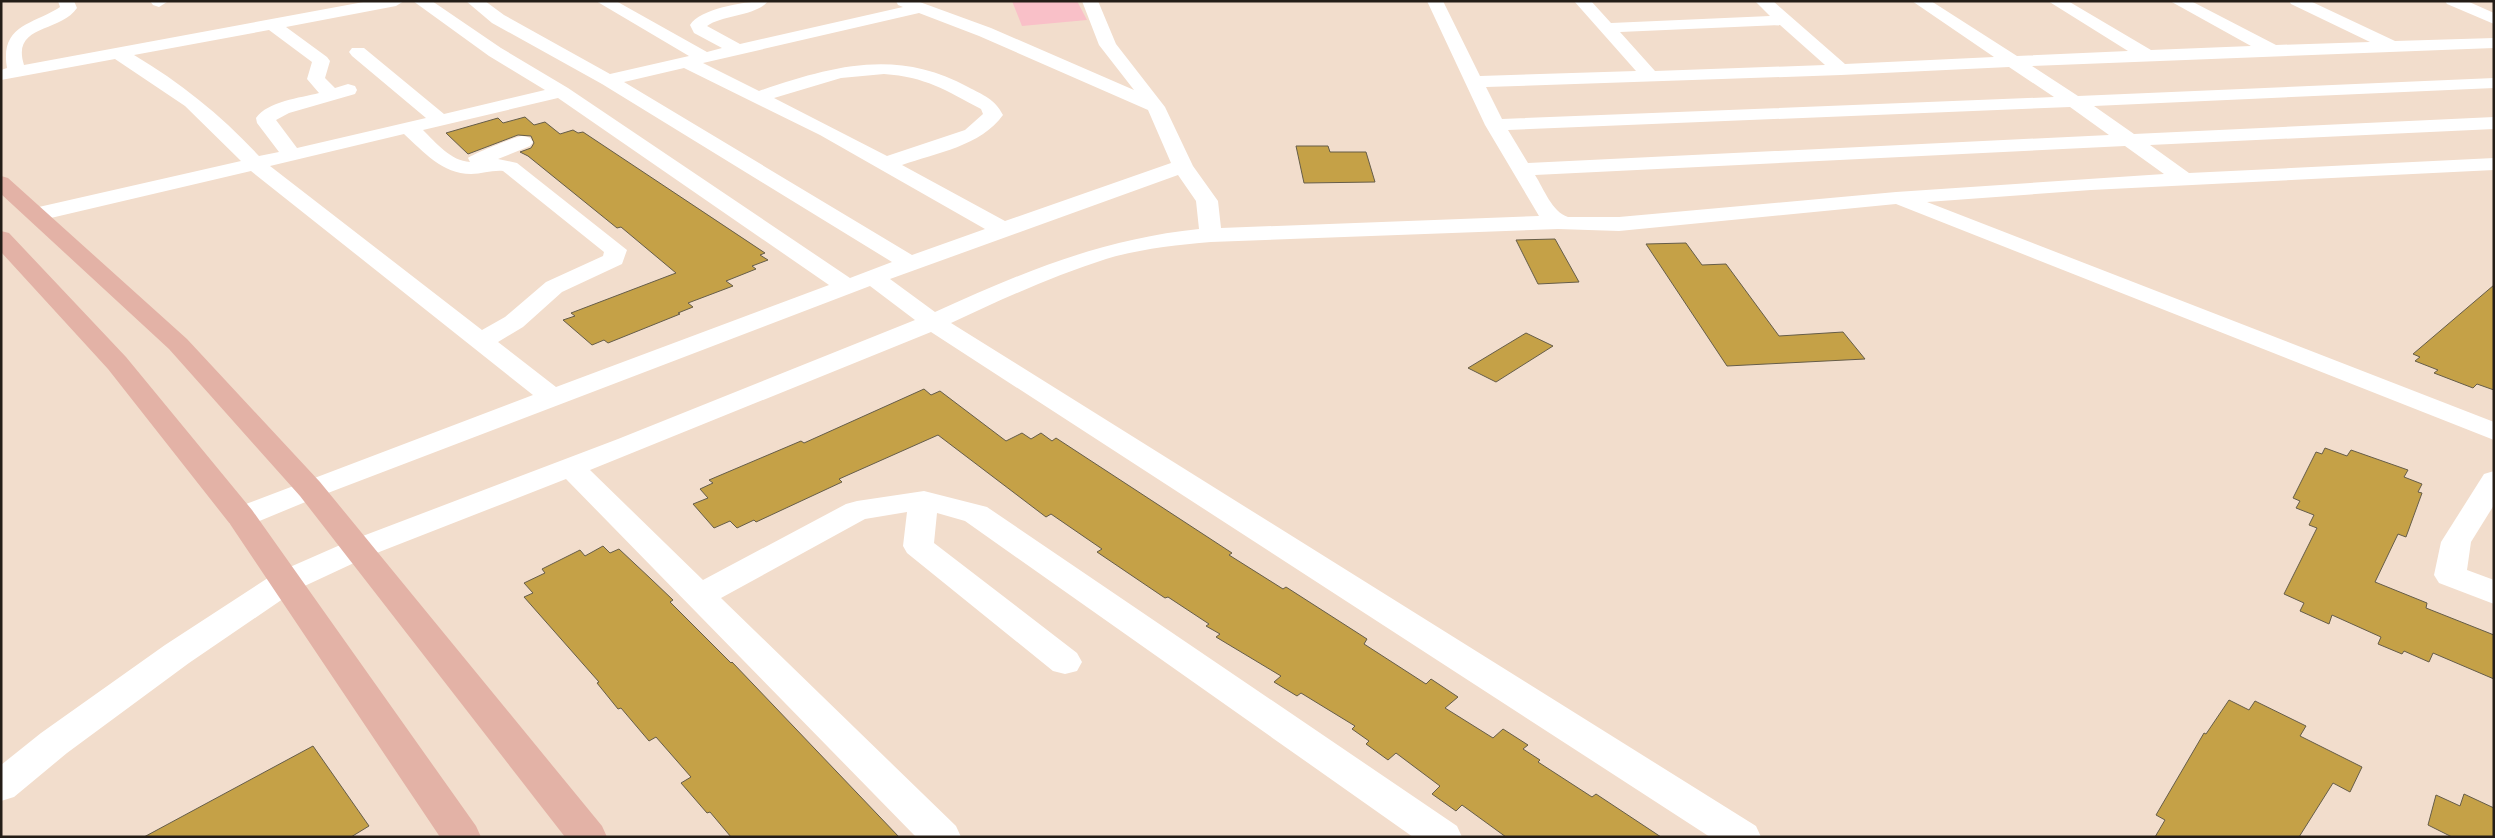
<svg xmlns="http://www.w3.org/2000/svg" width="2495" height="838" font-family="Rubik,sans-serif">
	<style>
		.green { fill: #f9c0c8 }
		.building { fill: #c5a147; stroke: #665d49 }
		.lines { fill: none; stroke-linecap: round; stroke-linejoin: round }
		.minor { fill: #fff; fill-rule: evenodd }
		.major { fill: #e3b2a6; fill-rule: evenodd }
	</style>
	<rect width="100%" height="100%" fill="#f2ddcc"/>
	<path class="green" d="M1012 1H1077L1087 20 1022 26Z"/>
	<g class="building">
		<path d="M525 117 534 125 545 122 560 134 573 130 578 133 583 132 765 253 760 255 768 260 752 266 756 269 726 281 733 286 688 303 693 307 678 313 680 314 608 343 604 340 592 345 563 320 575 316 571 313 676 273 621 227 617 228 528 156 520 152 531 148 534 143 531 136 518 135 468 154 446 133 498 118 503 123Z"/>
		<path d="M1296 146H1328L1330 152H1366L1375 182 1304 183Z"/>
		<path d="M1555 239 1579 282 1538 284 1516 240Z"/>
		<path d="M1686 243 1702 265 1726 264 1779 336 1843 332 1865 359 1727 366 1646 244Z"/>
		<path d="M2494 285V390L2477 384 2473 388 2434 373 2438 370 2415 361 2420 357 2413 354Z"/>
		<path d="M1526 333 1553 346 1496 382 1468 368Z"/>
		<path d="M924 389 931 395 940 391 1006 441 1022 433 1031 439 1041 433 1052 441 1056 438 1232 553 1229 555 1283 589 1286 587 1367 639 1364 644 1426 684 1431 679 1458 697 1445 708 1493 738 1503 729 1528 745 1523 749 1540 760 1538 762 1592 797 1596 794 1661 837H1506L1462 805 1456 811 1432 794 1440 786 1396 753 1388 760 1366 744 1369 741 1352 729 1355 726 1301 693 1297 696 1274 682 1281 676 1216 637 1220 634 1206 626 1209 624 1168 597 1165 598 1097 552 1102 549 1051 514 1046 517 938 435 839 479 842 482 756 522 754 520 737 528 730 521 714 528 693 504 708 498 700 489 713 483 709 480 801 441 804 443Z"/>
		<path d="M2325 448 2347 456 2351 450 2408 470 2404 477 2422 484 2418 492 2422 493 2406 537 2398 534 2375 582 2427 603 2426 608 2494 635V679L2433 653 2429 662 2404 651 2402 654 2378 644 2381 637 2332 615 2329 624 2300 611 2304 603 2284 594 2317 528 2309 525 2314 515 2296 508 2300 501 2293 498 2316 452 2322 454Z"/>
		<path d="M603 546 610 553 619 549 651 579 673 600 670 602 731 663 732 662 899 837H731L710 812 707 813 681 783 691 777 656 737 649 741 621 708 618 709 597 683 599 682 524 597 533 593 524 583 545 573 542 569 580 550 585 556Z"/>
		<path d="M2229 700 2249 710 2255 701 2306 726 2300 736 2362 767 2350 792 2333 783 2299 837H2155L2165 820 2156 815 2204 733 2206 734Z"/>
		<path d="M313 746 369 826 351 837H144Z"/>
		<path d="M2464 794 2494 808V837H2452L2428 825 2436 795 2460 806Z"/>
	</g>
	<g class="lines">
		<g class="minor">
			<path d="M58 1H74L77 8C60 33 11 24 24 65L369 1H404L396 6 286 27 327 57 330 61 325 78 335 88 348 84 355 86 357 90 355 94 289 113 276 120 297 148 426 118 352 56 349 52 352 48H364L444 114 545 90 489 56 413 1H432L501 48 568 88 850 278 892 262 602 84 492 23 466 1H485L504 15 610 74 689 56 596 1H616L707 52 722 48 694 33 690 25C701 8 748 1 768 1 757 16 723 15 707 26L740 44 903 7 898 5 896 1H917L991 28 1134 90 1099 45 1082 1H1098L1116 44 1165 107 1193 166 1218 201 1221 228 1539 216 1485 125 1427 1H1443L1480 76 1636 71 1574 1H1591L1611 23 1770 16 1755 1H1773L1845 64 1994 57 1912 1H1931L2017 56 2128 51 2048 1H2068L2151 50 2251 46 2170 1H2191L2276 45 2370 42 2291 4 2289 1H2310L2395 41 2494 38V48L2032 66 2078 96 2494 78V88L2094 106 2134 134 2494 117V129L2150 145 2189 173 2494 158V170L2091 190 1927 202 2494 422V440L1896 204 1619 231 1558 229 1211 242C1176 245 1139 249 1106 259 1053 276 1002 299 951 323L1756 826 1761 837H1710L931 332 590 470 703 580 846 504 857 501 924 491 987 507 1457 826 1462 837H1413L965 521 937 513 934 543 1077 653 1082 662 1077 671 1065 674 1053 671 907 553 903 546 907 512 865 519 721 598 956 826 961 837H916L566 479 369 556 296 590 189 663 67 753 14 797 1 801V765L41 733 165 645 274 574 347 542 618 439 915 320 870 286 320 496 252 524 241 527 230 524 226 517 230 510 533 395 251 171 38 221 30 219 27 214 30 209 241 161 185 106 115 59 1 80V70L7 68C0 27 29 25 57 9L60 7ZM919 13 979 36 1148 110 1171 163 1005 221 902 165C936 153 981 146 1003 115 995 99 983 95 968 87 896 48 833 66 759 91L703 63ZM1780 25 1825 65 1655 71 1620 32ZM269 30 312 62 307 79 319 93C300 98 268 101 256 118L257 123 279 152 259 156C222 116 181 83 134 55ZM2009 67 2054 97 1502 119 1486 87 1841 75ZM684 68 820 135 985 229 912 255 624 82ZM884 74C926 77 945 90 981 109L983 114 965 130 887 156 774 98 841 78ZM558 98 829 285 556 387 498 342 523 327 562 292 622 264 627 250 517 163 498 159 530 146 533 142 530 138C528 137 524 136 522 136 517 136 470 155 468 158L470 162C451 161 436 143 423 130ZM2070 107 2109 135 1528 163 1508 130ZM404 134C424 152 442 174 471 174 482 174 492 170 503 171L604 252 603 256 546 282 505 317 482 330 270 166ZM2125 146 2164 174 1896 192 1619 217H1568C1552 212 1544 189 1535 175ZM1178 175 1196 201 1199 229C1102 239 1023 272 935 312L890 279Z"/>
			<path d="M150 1H167V2L159 7 153 5Z"/>
			<path d="M2445 1H2467L2494 13V24L2447 4Z"/>
			<path d="M2494 471V505L2471 542 2467 570 2494 580V604L2439 583 2434 575 2441 542 2484 474Z"/>
		</g>
		<g class="major">
			<path d="M1 176 8 178 187 339 320 482 602 826 607 837H565L300 496 169 349 1 194Z"/>
			<path d="M1 231 9 233 126 357 252 510 476 826 481 837H440L230 524 108 369 1 252Z"/>
		</g>
	</g>
	<rect width="2495" height="838" fill="none" stroke="#241d17" stroke-width="5"/>
</svg>
